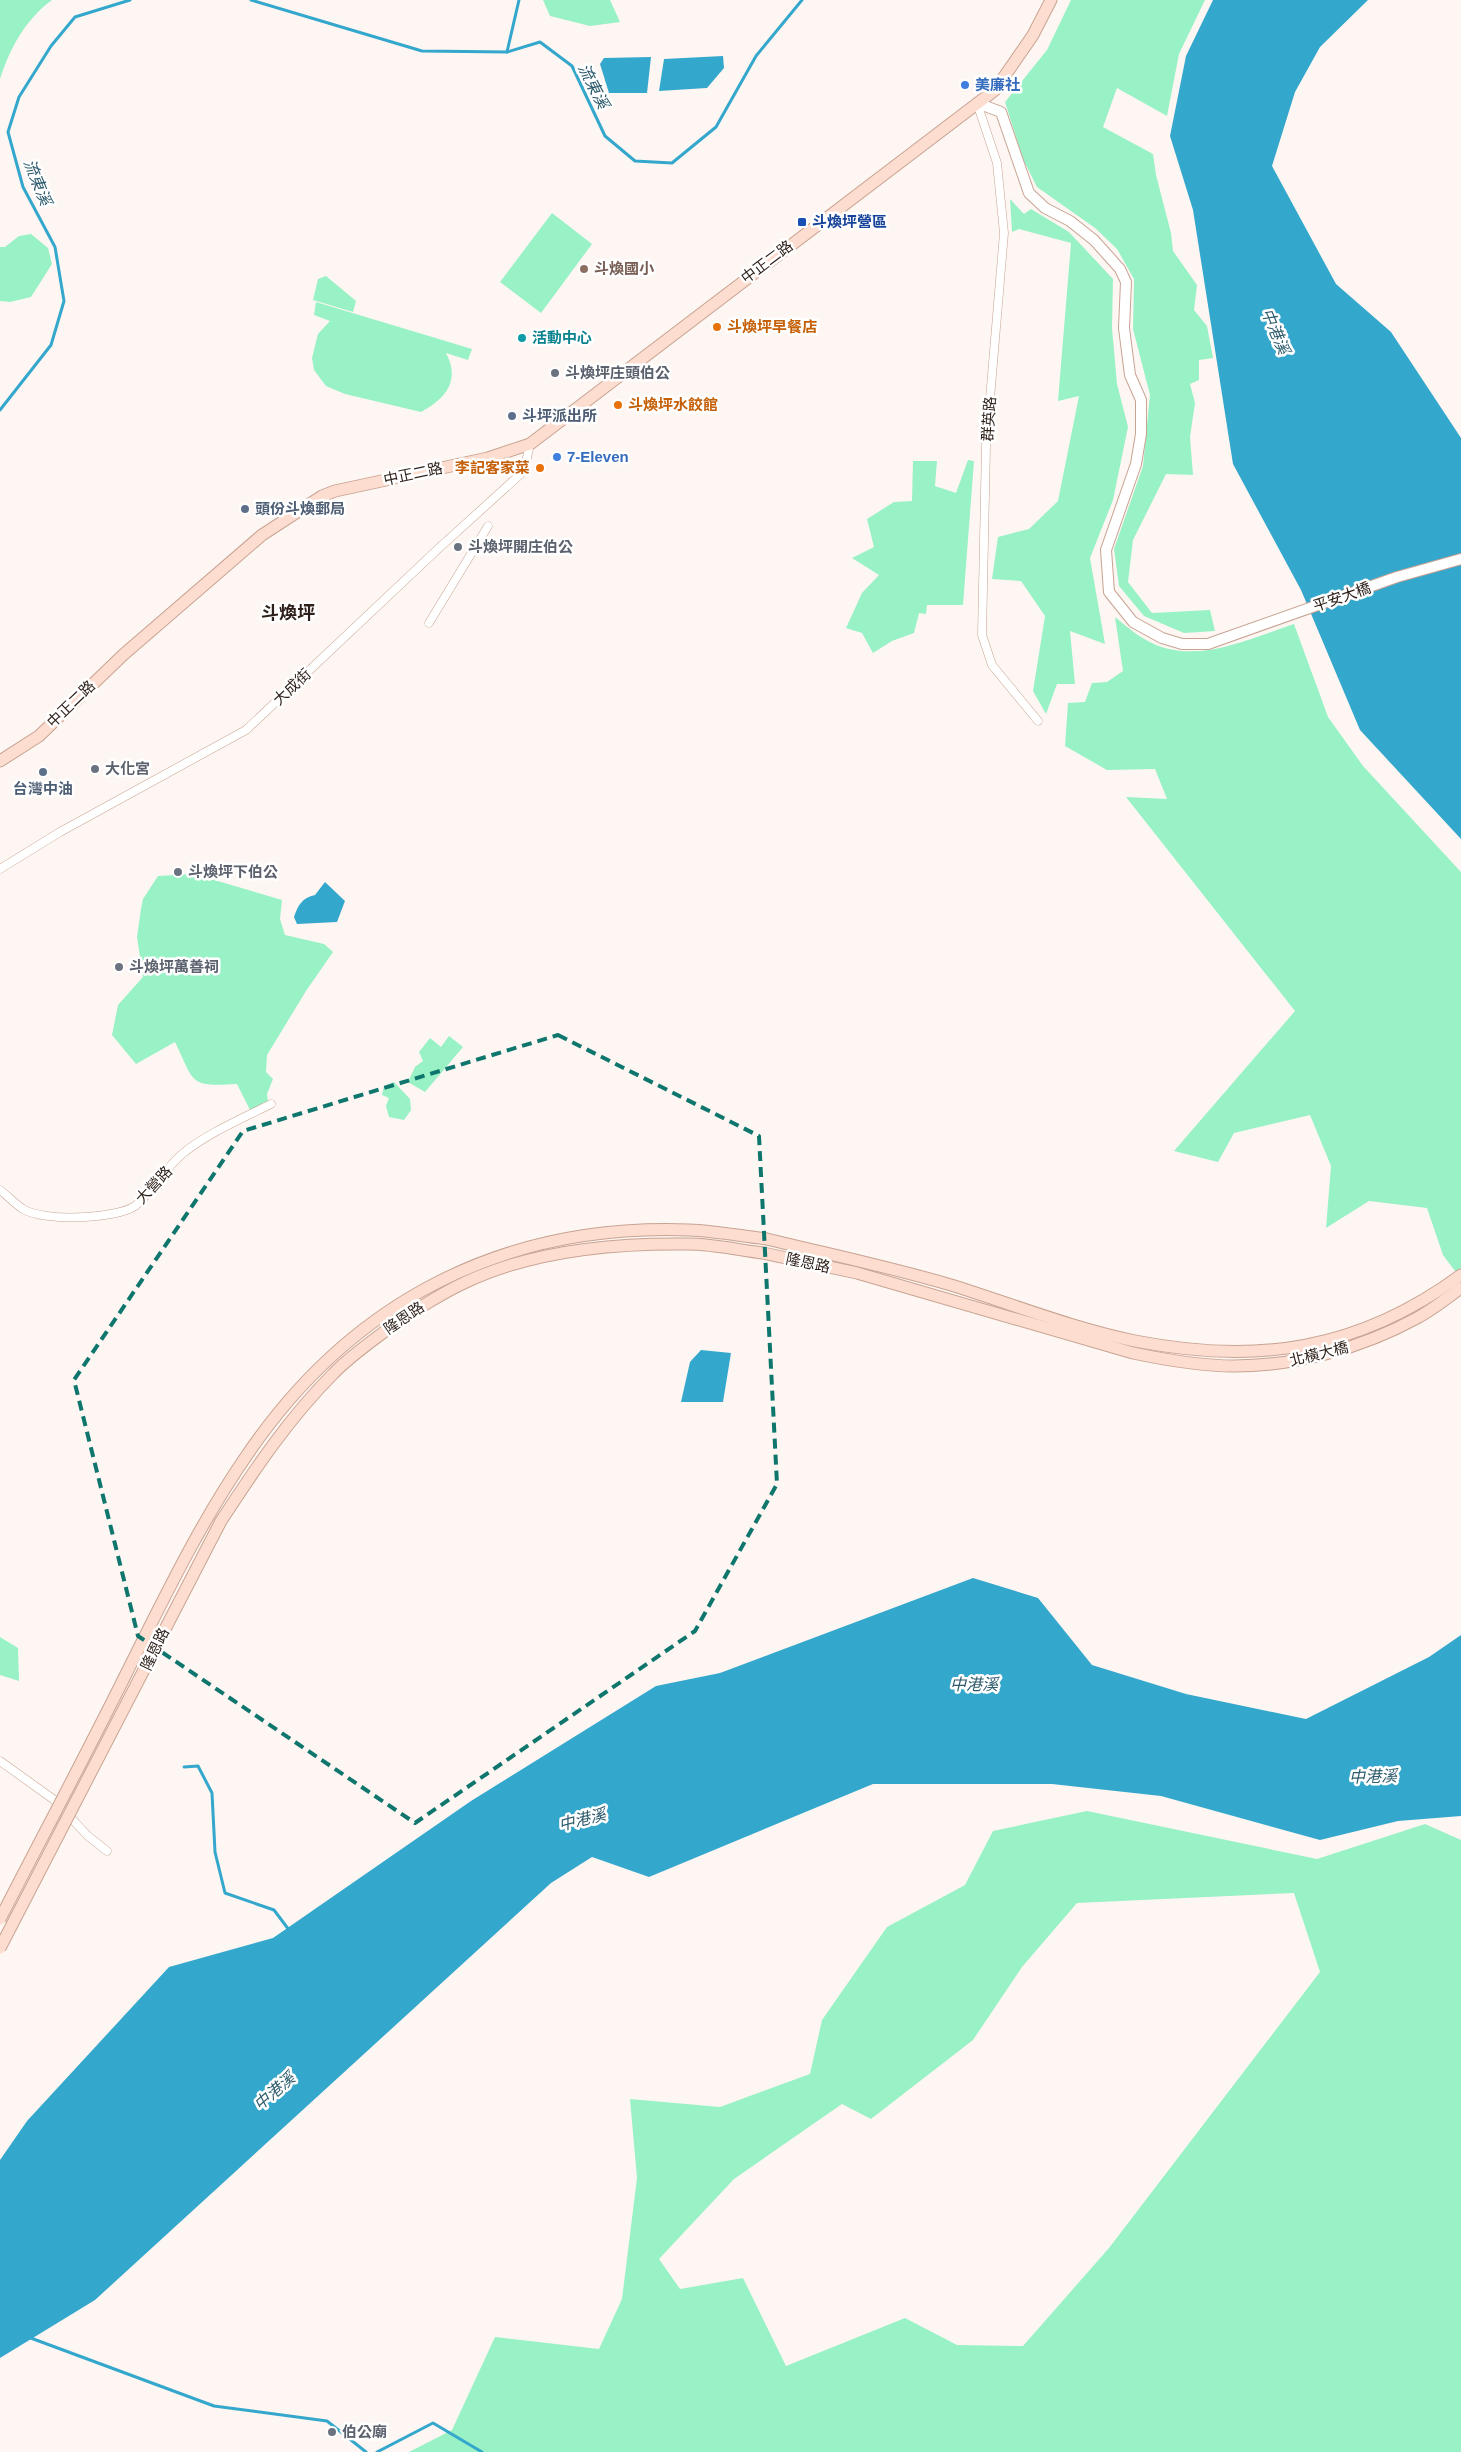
<svg xmlns="http://www.w3.org/2000/svg" width="1461" height="2452" font-family="Arial,'Noto Sans TC',sans-serif">
	<style>
		.green { fill: #99f1c6; fill-rule: evenodd }
		.water { fill: #34a7cd }
		.lines { fill: none; stroke-linecap: round; stroke-linejoin: round }
		.stream { stroke: #34a7cd; stroke-width: 3 }
		.minor-casing { stroke: #c7a392; stroke-width: 9 }
		.tertiary-casing { stroke: #c7a392; stroke-width: 12 }
		.secondary-casing { stroke: #c7a392; stroke-width: 13 }
		.minor { stroke: #fff; stroke-width: 8 }
		.tertiary { stroke: #fff; stroke-width: 10 }
		.secondary { stroke: #fdddd0; stroke-width: 11 }
		.secondary-bridge-casing { stroke: #c7a392; stroke-width: 13; stroke-linecap: butt }
		.secondary-bridge { stroke: #fdddd0; stroke-width: 11 }
		.marked { fill: none; stroke: #0f766e; stroke-width: 4; stroke-dasharray: 10 6; stroke-linejoin: round }
		.shop-dot { fill: #3f7fe0; stroke: #fff; stroke-width: 2 }
		.transit-dot { fill: #1a4fb4; stroke: #fff; stroke-width: 2 }
		.education-dot { fill: #8d6e63; stroke: #fff; stroke-width: 2 }
		.food-dot { fill: #e8710a; stroke: #fff; stroke-width: 2 }
		.culture-dot { fill: #0f9aa8; stroke: #fff; stroke-width: 2 }
		.worship-dot { fill: #6b7280; stroke: #fff; stroke-width: 2 }
		.service-dot { fill: #5c6f8a; stroke: #fff; stroke-width: 2 }
		.labels { text-anchor: middle; stroke-width: 5; stroke-linejoin: round; paint-order: stroke }
		.shop-label { font-size: 15px; font-weight: bold; fill: #366cbe; stroke: #fff; text-anchor: start }
		.transit-label { font-size: 15px; font-weight: bold; fill: #164399; stroke: #fff; text-anchor: start }
		.street-label { font-size: 15px; fill: #2d1f19; stroke: #fff }
		.education-label { font-size: 15px; font-weight: bold; fill: #785e54; stroke: #fff; text-anchor: start }
		.food-label { font-size: 15px; font-weight: bold; fill: #c56008; stroke: #fff; text-anchor: start }
		.culture-label { font-size: 15px; font-weight: bold; fill: #0d838f; stroke: #fff; text-anchor: start }
		.worship-label { font-size: 15px; font-weight: bold; fill: #5b616d; stroke: #fff; text-anchor: start }
		.service-label { font-size: 15px; font-weight: bold; fill: #4e5e75; stroke: #fff; text-anchor: start }
		.water-label { font-size: 16px; font-style: italic; fill: #2d5b6c; stroke: #fff }
		.quarter-label { font-size: 18px; font-weight: bold; fill: #2d1f19; stroke: #fff }
	</style>
	<rect width="100%" height="100%" fill="#fef6f2"/>
	<g class="green">
		<path d="M0 0H52C25 20 10 48 0 79Z"/>
		<path d="M543 0H610L620 22 590 26 550 16Z"/>
		<path d="M1071 0H1205L1179 54 1167 116 1117 88 1103 127 1153 154 1156 175 1171 233 1173 251 1197 285 1194 310 1207 326 1213 358 1199 360V380L1190 384 1195 403 1190 437 1193 475 1166 474 1133 540 1128 582 1152 613 1210 610 1215 631 1184 633 1144 616 1119 586 1114 549 1143 466 1150 395 1133 329 1134 279 1117 249 1095 228 1037 187 1023 159 1005 102 1047 50Z"/>
		<path d="M1010 199 1024 214 1031 209 1069 232 1113 279 1112 328 1117 384 1128 427 1113 500 1090 558 1105 644 1070 631 1075 684H1057L1046 714 1033 691 1045 616 1021 581 992 579 998 537 1029 529 1058 501 1079 396 1058 401 1071 243 1019 229 1012 232Z"/>
		<path d="M552 213 592 244 541 313 500 282Z"/>
		<path d="M31 234 48 248 52 264 31 297 10 302 0 301V247H5L19 236Z"/>
		<path d="M326 276 356 301 353 312 313 300 318 279Z"/>
		<path d="M316 302 472 349 468 360 446 353C461 381 445 399 421 412L345 394 326 386 314 370 312 358 318 334 330 321 314 315Z"/>
		<path d="M968 460 974 461 963 605H927L926 614 919 613 914 633 892 641 873 653 862 633 846 628 862 593 879 575 852 558 874 547 867 519 894 502 912 501 913 461H937L935 486 956 493Z"/>
		<path d="M1115 617C1125 625 1135 634 1146 640 1193 667 1248 639 1294 624L1328 717 1363 766 1461 872V1279L1443 1255 1427 1208 1369 1201 1326 1228 1331 1166 1310 1115 1234 1133 1218 1162 1174 1151 1295 1011 1126 797 1167 799 1155 769 1107 770 1065 746 1068 703 1085 702 1092 683 1107 682 1123 671Z"/>
		<path d="M194 874 282 900 280 919 285 935 324 944 333 952 306 991 267 1055 266 1072 273 1079 267 1094 268 1102 250 1110 237 1084C188 1087 195 1083 175 1042L136 1064 112 1035 118 1005 143 977 137 937 141 909 143 899 158 876Z"/>
		<path d="M449 1036 463 1047 425 1092 408 1082 415 1067 423 1061 419 1052 430 1038 441 1047Z"/>
		<path d="M394 1082 410 1099 411 1110 404 1120 389 1117 386 1106 389 1098 382 1095 384 1086Z"/>
		<path d="M0 1637 18 1648 19 1681 0 1675Z"/>
		<path d="M1087 1811 1317 1859 1425 1824 1461 1840V2452H409L452 2430 495 2337 599 2349 622 2299 637 2178 630 2099 720 2107 810 2074 822 2020 887 1927 965 1885 993 1831ZM1294 1893 1320 1972 1109 2248 1023 2346 957 2345 905 2318 786 2366 743 2278 680 2289 659 2259 734 2179 842 2104 871 2119 973 2040 1022 1967 1077 1903Z"/>
	</g>
	<g class="water">
		<path d="M1213 0H1368L1320 47 1295 92 1272 166 1336 284 1391 332 1461 438V839L1360 730 1301 590 1233 464 1193 210 1170 136 1186 56Z"/>
		<path d="M723 56 724 68 707 88 659 91 664 59Z"/>
		<path d="M651 57 647 93H609L600 64 604 58Z"/>
		<path d="M325 882 345 901 337 922 297 924 294 917C298 905 302 898 315 895Z"/>
		<path d="M701 1350 731 1353 723 1402H681L690 1362Z"/>
		<path d="M973 1578 1038 1598 1092 1665 1186 1694 1306 1719 1429 1657 1461 1635V1816L1398 1821 1320 1840 1161 1796 1052 1784H873L649 1877 592 1857 551 1883 95 2300 0 2358V2160L27 2121 169 1967 273 1938 471 1801 656 1686 720 1673Z"/>
	</g>
	<g class="lines">
		<g class="stream">
			<path d="M251 0 422 51 507 52 540 42 572 66 605 136 635 161 672 163 716 127 756 56 802 0"/>
			<path d="M507 52 519 0"/>
			<path d="M0 410 51 345 64 301 55 247 23 187 8 132 19 97 51 46 75 17 130 0"/>
			<path d="M184 1767 198 1766 212 1793 215 1852 225 1893 274 1910 289 1930"/>
			<path d="M28 2337 214 2406 327 2421 366 2452"/>
			<path d="M377 2452 433 2423 482 2452"/>
		</g>
		<defs>
			<g id="minor">
				<path d="M977 103 997 163 1004 233 986 446 982 635 992 665 1038 721"/>
				<path d="M429 623 488 526"/>
				<path d="M0 869 60 832 246 730 439 548 524 471 530 444"/>
				<path d="M0 1190C8 1196 15 1204 23 1209 44 1222 116 1219 135 1206 153 1192 164 1170 181 1155 204 1135 243 1118 271 1104"/>
				<path d="M0 1761 53 1799 88 1836 107 1851"/>
			</g>
			<path id="tertiary" d="M977 103 1001 112 1029 193 1045 208 1070 221 1094 240 1120 269 1126 282 1124 328 1130 375 1141 400V434L1136 464 1106 550 1109 592 1133 622 1162 638 1182 644H1208L1397 577 1461 559"/>
			<g id="secondary">
				<path d="M0 761 39 736 123 655 262 535 322 496 335 491 488 458 530 444 995 90 1033 35 1051 0"/>
				<path d="M767 1239C828 1254 890 1267 951 1285 1012 1304 1072 1328 1135 1341 1258 1365 1359 1350 1461 1275"/>
				<path d="M763 1253 857 1273 1133 1353C1166 1360 1200 1366 1234 1366 1297 1366 1362 1348 1417 1318 1432 1310 1447 1298 1461 1288"/>
			</g>
		</defs>
		<use href="#minor" class="minor-casing"/>
		<use href="#tertiary" class="tertiary-casing"/>
		<use href="#secondary" class="secondary-casing"/>
		<use href="#minor" class="minor"/>
		<use href="#tertiary" class="tertiary"/>
		<use href="#secondary" class="secondary"/>
		<defs>
			<g id="secondary-bridge">
				<path d="M0 1919C42 1837 86 1755 127 1672 164 1598 200 1523 247 1455 351 1302 503 1223 689 1230 715 1231 741 1236 767 1239"/>
				<path d="M0 1948 221 1521C255 1469 289 1418 333 1374 350 1356 372 1341 392 1326 416 1310 440 1294 466 1282 534 1250 615 1243 688 1244 713 1244 739 1250 763 1253"/>
			</g>
		</defs>
		<use href="#secondary-bridge" class="secondary-bridge-casing"/>
		<use href="#secondary-bridge" class="secondary-bridge"/>
	</g>
	<path class="marked" d="M558 1035 759 1136 777 1484 695 1631 415 1823 138 1636 74 1380 243 1131Z"/>
	<g class="shop-dot">
		<circle cx="965" cy="85" r="5"/>
		<circle cx="557" cy="457" r="5"/>
	</g>
	<rect class="transit-dot" x="797" y="217" width="10" height="10" rx="2.5"/>
	<circle class="education-dot" cx="584" cy="269" r="5"/>
	<g class="food-dot">
		<circle cx="717" cy="327" r="5"/>
		<circle cx="618" cy="405" r="5"/>
		<circle cx="540" cy="468" r="5"/>
	</g>
	<circle class="culture-dot" cx="522" cy="338" r="5"/>
	<g class="worship-dot">
		<circle cx="555" cy="373" r="5"/>
		<circle cx="458" cy="547" r="5"/>
		<circle cx="95" cy="769" r="5"/>
		<circle cx="178" cy="872" r="5"/>
		<circle cx="119" cy="967" r="5"/>
		<circle cx="332" cy="2432" r="5"/>
	</g>
	<g class="service-dot">
		<circle cx="512" cy="416" r="5"/>
		<circle cx="245" cy="509" r="5"/>
		<circle cx="43" cy="772" r="5"/>
	</g>
	<g class="labels">
		<g class="shop-label">
			<text x="975" y="90">美廉社</text>
			<text x="567" y="462">7-Eleven</text>
		</g>
		<g class="transit-label">
			<text x="812" y="227">斗煥坪營區</text>
		</g>
		<g class="street-label">
			<text transform="translate(767 262) rotate(-37)" y="5">中正二路</text>
			<text transform="translate(989 419) rotate(-86)" y="5">群英路</text>
			<text transform="translate(413 474) rotate(-12)" y="5">中正二路</text>
			<text transform="translate(1342 597) rotate(-19)" y="5">平安大橋</text>
			<text transform="translate(292 687) rotate(-43)" y="5">大成街</text>
			<text transform="translate(71 704) rotate(-44)" y="5">中正二路</text>
			<text transform="translate(154 1185) rotate(-47)" y="5">大營路</text>
			<text transform="translate(808 1263) rotate(12)" y="5">隆恩路</text>
			<text transform="translate(404 1318) rotate(-34)" y="5">隆恩路</text>
			<text transform="translate(1319 1354) rotate(-14)" y="5">北橫大橋</text>
			<text transform="translate(155 1649) rotate(-64)" y="5">隆恩路</text>
		</g>
		<g class="education-label">
			<text x="594" y="274">斗煥國小</text>
		</g>
		<g class="food-label">
			<text x="727" y="332">斗煥坪早餐店</text>
			<text x="628" y="410">斗煥坪水餃館</text>
			<text x="530" y="473" text-anchor="end">李記客家菜</text>
		</g>
		<g class="culture-label">
			<text x="532" y="343">活動中心</text>
		</g>
		<g class="worship-label">
			<text x="565" y="378">斗煥坪庄頭伯公</text>
			<text x="468" y="552">斗煥坪開庄伯公</text>
			<text x="105" y="774">大化宮</text>
			<text x="188" y="877">斗煥坪下伯公</text>
			<text x="129" y="972">斗煥坪萬善祠</text>
			<text x="342" y="2437">伯公廟</text>
		</g>
		<g class="service-label">
			<text x="522" y="421">斗坪派出所</text>
			<text x="255" y="514">頭份斗煥郵局</text>
			<text x="43" y="794" text-anchor="middle">台灣中油</text>
		</g>
		<g class="water-label">
			<text transform="translate(594 86) rotate(63)" y="6">流東溪</text>
			<text transform="translate(38 182) rotate(68)" y="6">流東溪</text>
			<text transform="translate(1276 331) rotate(67)" y="6">中港溪</text>
			<text x="974" y="1690">中港溪</text>
			<text transform="translate(1373 1776) rotate(-2)" y="6">中港溪</text>
			<text transform="translate(582 1819) rotate(-14)" y="6">中港溪</text>
			<text transform="translate(274 2091) rotate(-41)" y="6">中港溪</text>
		</g>
		<g class="quarter-label">
			<text x="288" y="619">斗煥坪</text>
		</g>
	</g>
</svg>
